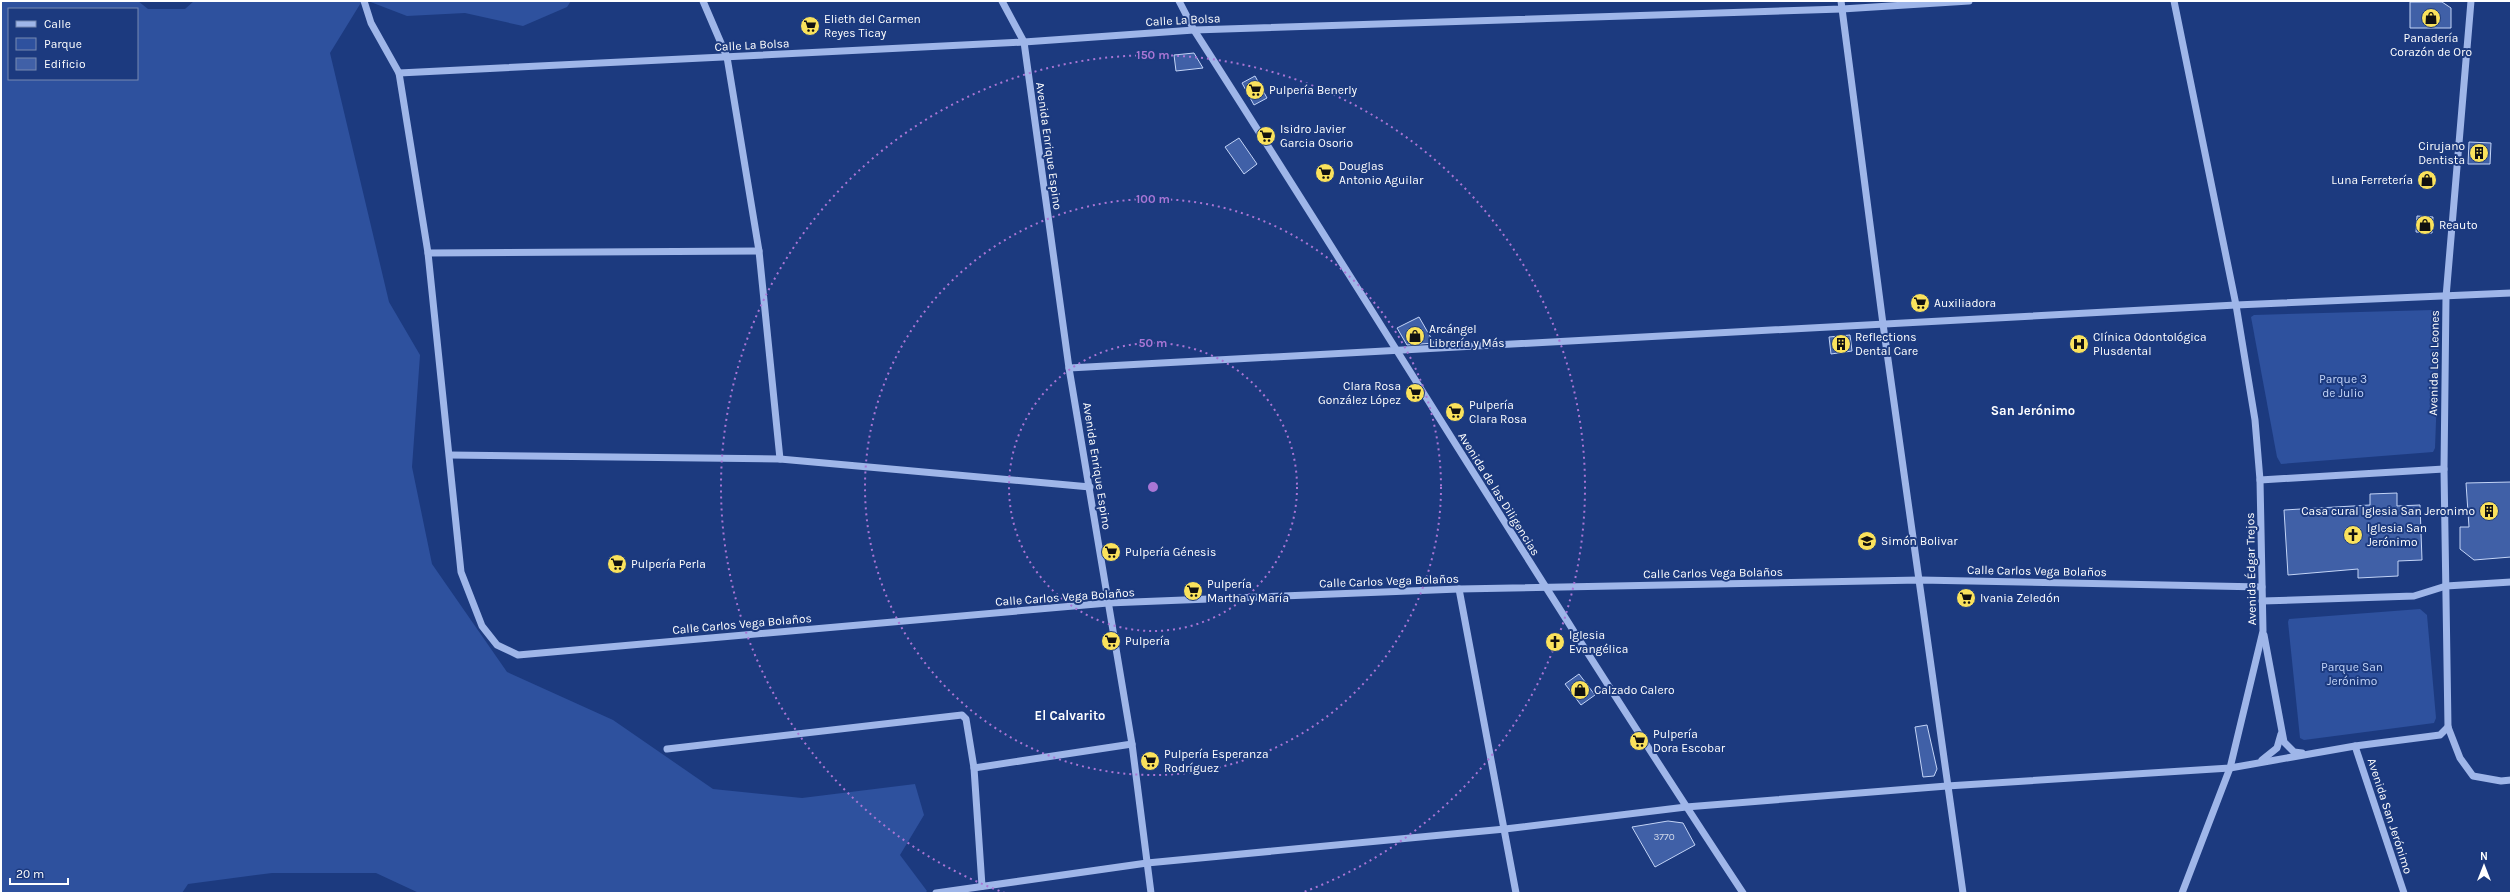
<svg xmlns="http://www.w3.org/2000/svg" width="2512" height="894" font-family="Karla,sans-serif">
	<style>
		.green { fill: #2e519e; fill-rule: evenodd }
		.building { fill: #4060a7; stroke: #c3d4f7 }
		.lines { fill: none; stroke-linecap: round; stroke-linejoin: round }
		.minor { stroke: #9fb6e9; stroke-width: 7 }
		.ring { fill: none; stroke: #a976d5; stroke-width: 2; stroke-dasharray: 2 4 }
		.labels { text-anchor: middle; stroke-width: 4; stroke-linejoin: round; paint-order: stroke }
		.number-label { font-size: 10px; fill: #cfd7e9 }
		.poi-label { font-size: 12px; fill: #fff; stroke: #1c3a7f; text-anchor: start }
		.street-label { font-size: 12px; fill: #fff; stroke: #1c3a7f }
		.park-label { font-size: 12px; fill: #c3d4f7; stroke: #1c3a7f }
		.neighbourhood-label { font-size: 13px; font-weight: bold; fill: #fff; stroke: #1c3a7f }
		.centre { fill: #a976d5; stroke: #1c3a7f; stroke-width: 2 }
		.ring-label { font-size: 12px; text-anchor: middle; font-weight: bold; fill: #a976d5; stroke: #1c3a7f; stroke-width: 4; stroke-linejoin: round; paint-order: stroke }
	</style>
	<rect width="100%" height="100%" fill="#1c3a7f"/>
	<g class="green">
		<path d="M1 1H138L148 9H185L194 1H362L330 53 389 302 420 355 412 467 432 564 507 672 613 720 713 789 802 798 915 784 924 815 900 855 927 891 925 893H419L376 873H272L188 884 182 893H1ZM9 9H137V79H9Z"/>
		<path d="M368 1H571L567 7 523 26 465 13 407 16Z"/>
		<path d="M2433 310 2440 314 2435 448 2433 452 2281 464 2277 457 2251 317 2254 315Z"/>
		<path d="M2420 609 2427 615 2436 718 2434 723 2304 740 2300 738 2288 622 2289 619Z"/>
	</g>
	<g class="building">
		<path d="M2410 2H2442L2451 8V28H2410Z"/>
		<path d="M1194 53 1203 68 1176 71 1174 55Z"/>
		<path d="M1255 76 1267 98 1254 105 1242 83Z"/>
		<path d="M1239 138 1257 164 1244 174 1225 147Z"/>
		<path d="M2469 142 2491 143 2490 164H2468Z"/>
		<path d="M2417 216 2433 217 2432 233 2416 232Z"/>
		<path d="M1419 317 1434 343 1407 345 1397 328Z"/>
		<path d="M1850 335 1852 351 1831 354 1829 337Z"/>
		<path d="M2511 482V557L2474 560 2460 549V527H2469L2466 483Z"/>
		<path d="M2397 493V506L2420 505 2422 560 2398 561V576L2358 578V569L2288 575 2284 510 2370 505V494Z"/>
		<path d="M1579 674 1595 695 1581 705 1565 684Z"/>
		<path d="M1927 725 1937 769 1934 776 1923 777 1915 727Z"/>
		<path d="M1668 821 1683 823 1695 845 1655 867 1632 827Z"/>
	</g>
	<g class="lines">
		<g class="minor">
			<path d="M364 1 371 23 399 73 428 253 461 572 482 626 497 645 518 655 1108 603 1459 589 1920 580 2262 587"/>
			<path d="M703 1 727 57 759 251 780 459"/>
			<path d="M1002 1 1024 42 1069 368 1132 744 1151 893"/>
			<path d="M1179 1 1194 30C1378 317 1555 608 1743 893"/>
			<path d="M1841 1 1883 324 1963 893"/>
			<path d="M2174 1 2236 305 2255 420 2260 480 2263 631 2230 768 2182 893"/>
			<path d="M2471 1 2446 297 2444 469 2448 727 2460 758 2473 776 2501 781 2511 780"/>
			<path d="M399 73 1024 42 1194 30 1842 9 1969 1"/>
			<path d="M428 253 759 251"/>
			<path d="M1069 368 2236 305 2511 293"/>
			<path d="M450 455 780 459 1090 487"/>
			<path d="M2260 480 2444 469"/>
			<path d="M1459 589 1516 893"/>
			<path d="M2262 601 2414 596 2446 586 2511 582"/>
			<path d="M2264 635 2284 742 2294 752 2302 753"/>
			<path d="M2355 746 2404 893"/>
			<path d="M667 749 962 715 966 719 974 768 982 886"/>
			<path d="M2262 760 2277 748 2281 734"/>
			<path d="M974 768 1132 744"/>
			<path d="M936 893 1147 863 1505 829 1686 807 1947 786 2230 768 2355 746 2440 735 2448 727"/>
		</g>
	</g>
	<g class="ring">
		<circle cx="1153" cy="487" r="144"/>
		<circle cx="1153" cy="487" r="288"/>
		<path d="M1005 893A432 432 0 1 1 1301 893"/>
	</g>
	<defs>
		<symbol id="shop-disc" viewBox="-11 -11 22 22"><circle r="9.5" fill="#fae25c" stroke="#1c3a7f"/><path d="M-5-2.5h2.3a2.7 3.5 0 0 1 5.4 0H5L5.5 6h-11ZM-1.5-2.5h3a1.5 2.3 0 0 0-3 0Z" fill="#111"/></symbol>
		<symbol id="supermarket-disc" viewBox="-11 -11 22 22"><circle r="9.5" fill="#fae25c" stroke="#1c3a7f"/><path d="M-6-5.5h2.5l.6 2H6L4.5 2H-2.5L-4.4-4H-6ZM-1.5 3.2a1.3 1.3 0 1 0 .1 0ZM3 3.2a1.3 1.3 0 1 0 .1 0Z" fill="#111"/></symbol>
		<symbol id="building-disc" viewBox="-11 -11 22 22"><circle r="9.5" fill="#fae25c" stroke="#1c3a7f"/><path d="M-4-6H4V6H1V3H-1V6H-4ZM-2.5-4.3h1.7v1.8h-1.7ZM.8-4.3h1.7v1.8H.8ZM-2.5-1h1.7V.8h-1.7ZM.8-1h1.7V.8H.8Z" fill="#111"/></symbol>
		<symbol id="hospital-disc" viewBox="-11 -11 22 22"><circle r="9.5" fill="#fae25c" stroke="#1c3a7f"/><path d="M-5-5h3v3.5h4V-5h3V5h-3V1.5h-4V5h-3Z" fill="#111"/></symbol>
		<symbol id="church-disc" viewBox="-11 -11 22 22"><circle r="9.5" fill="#fae25c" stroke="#1c3a7f"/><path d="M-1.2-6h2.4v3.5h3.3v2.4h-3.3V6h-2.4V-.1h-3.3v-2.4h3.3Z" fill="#111"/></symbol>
		<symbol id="school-disc" viewBox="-11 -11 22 22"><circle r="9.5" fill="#fae25c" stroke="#1c3a7f"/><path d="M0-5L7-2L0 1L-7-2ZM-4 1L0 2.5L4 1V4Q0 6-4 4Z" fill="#111"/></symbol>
	</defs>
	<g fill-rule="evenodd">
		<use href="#shop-disc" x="2420" y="7" width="22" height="22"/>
		<use href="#supermarket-disc" x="799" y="15" width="22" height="22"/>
		<use href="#supermarket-disc" x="1244" y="79" width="22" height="22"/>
		<use href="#supermarket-disc" x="1255" y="125" width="22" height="22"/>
		<use href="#building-disc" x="2468" y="142" width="22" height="22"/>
		<use href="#supermarket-disc" x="1314" y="162" width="22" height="22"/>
		<use href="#shop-disc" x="2416" y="169" width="22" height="22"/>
		<use href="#shop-disc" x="2414" y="214" width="22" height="22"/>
		<use href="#supermarket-disc" x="1909" y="292" width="22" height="22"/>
		<use href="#shop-disc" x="1404" y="325" width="22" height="22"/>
		<use href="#building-disc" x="1830" y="333" width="22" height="22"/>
		<use href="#hospital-disc" x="2068" y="333" width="22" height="22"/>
		<use href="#supermarket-disc" x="1404" y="382" width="22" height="22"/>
		<use href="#supermarket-disc" x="1444" y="401" width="22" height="22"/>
		<use href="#building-disc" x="2478" y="500" width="22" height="22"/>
		<use href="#church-disc" x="2342" y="524" width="22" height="22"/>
		<use href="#school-disc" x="1856" y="530" width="22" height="22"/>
		<use href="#supermarket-disc" x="1100" y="541" width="22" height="22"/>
		<use href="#supermarket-disc" x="606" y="553" width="22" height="22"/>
		<use href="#supermarket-disc" x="1182" y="580" width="22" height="22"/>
		<use href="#supermarket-disc" x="1955" y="587" width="22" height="22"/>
		<use href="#supermarket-disc" x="1100" y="630" width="22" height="22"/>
		<use href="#church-disc" x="1544" y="631" width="22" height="22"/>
		<use href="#shop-disc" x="1569" y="679" width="22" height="22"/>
		<use href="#supermarket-disc" x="1628" y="730" width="22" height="22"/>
		<use href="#supermarket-disc" x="1139" y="750" width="22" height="22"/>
	</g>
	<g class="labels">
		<g class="number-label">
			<text x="1664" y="840">3770</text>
		</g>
		<g class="poi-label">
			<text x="824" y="23">Elieth del Carmen<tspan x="824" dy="14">Reyes Ticay</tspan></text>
			<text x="2431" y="42" text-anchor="middle">Panadería<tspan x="2431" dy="14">Corazón de Oro</tspan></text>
			<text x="1269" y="94">Pulpería Benerly</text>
			<text x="1280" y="133">Isidro Javier<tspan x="1280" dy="14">Garcia Osorio</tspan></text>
			<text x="2465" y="150" text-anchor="end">Cirujano<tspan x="2465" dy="14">Dentista</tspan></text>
			<text x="1339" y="170">Douglas<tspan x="1339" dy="14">Antonio Aguilar</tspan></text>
			<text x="2413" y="184" text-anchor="end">Luna Ferretería</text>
			<text x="2439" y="229">Reauto</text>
			<text x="1934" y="307">Auxiliadora</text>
			<text x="1429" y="333">Arcángel<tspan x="1429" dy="14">Librería y Más</tspan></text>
			<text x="1855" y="341">Reflections<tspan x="1855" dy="14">Dental Care</tspan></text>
			<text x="2093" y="341">Clínica Odontológica<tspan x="2093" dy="14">Plusdental</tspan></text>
			<text x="1401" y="390" text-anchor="end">Clara Rosa<tspan x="1401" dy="14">González López</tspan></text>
			<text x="1469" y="409">Pulpería<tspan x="1469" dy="14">Clara Rosa</tspan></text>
			<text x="2475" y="515" text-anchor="end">Casa cural Iglesia San Jeronimo</text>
			<text x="2367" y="532">Iglesia San<tspan x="2367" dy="14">Jerónimo</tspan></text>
			<text x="1881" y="545">Simón Bolivar</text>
			<text x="1125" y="556">Pulpería Génesis</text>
			<text x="631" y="568">Pulpería Perla</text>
			<text x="1207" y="588">Pulpería<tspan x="1207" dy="14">Martha y María</tspan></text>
			<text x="1980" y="602">Ivania Zeledón</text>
			<text x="1569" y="639">Iglesia<tspan x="1569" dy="14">Evangélica</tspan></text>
			<text x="1125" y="645">Pulpería</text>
			<text x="1594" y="694">Calzado Calero</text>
			<text x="1653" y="738">Pulpería<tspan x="1653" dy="14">Dora Escobar</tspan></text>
			<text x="1164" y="758">Pulpería Esperanza<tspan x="1164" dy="14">Rodríguez</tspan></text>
		</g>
		<g class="street-label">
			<text transform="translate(1183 20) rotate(-3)" y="4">Calle La Bolsa</text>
			<text transform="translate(752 45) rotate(-3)" y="4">Calle La Bolsa</text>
			<text transform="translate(1049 146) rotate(82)" y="4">Avenida Enrique Espino</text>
			<text transform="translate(2434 363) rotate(-89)" y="4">Avenida Los Leones</text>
			<text transform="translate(1097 466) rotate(81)" y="4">Avenida Enrique Espino</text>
			<text transform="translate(1499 494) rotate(58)" y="4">Avenida de las Diligencias</text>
			<text transform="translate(2251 569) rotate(-91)" y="4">Avenida Édgar Trejos</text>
			<text transform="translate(2037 571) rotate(1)" y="4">Calle Carlos Vega Bolaños</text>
			<text transform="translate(1713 573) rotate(-1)" y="4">Calle Carlos Vega Bolaños</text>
			<text transform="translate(1389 581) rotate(-2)" y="4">Calle Carlos Vega Bolaños</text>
			<text transform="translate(1065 597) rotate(-4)" y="4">Calle Carlos Vega Bolaños</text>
			<text transform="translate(742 624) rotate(-5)" y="4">Calle Carlos Vega Bolaños</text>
			<text transform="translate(2390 816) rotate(72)" y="4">Avenida San Jerónimo</text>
		</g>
		<g class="park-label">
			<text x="2343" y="383">Parque 3<tspan x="2343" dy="14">de Julio</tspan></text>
			<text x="2352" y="671">Parque San<tspan x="2352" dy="14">Jerónimo</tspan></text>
		</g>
		<g class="neighbourhood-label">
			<text x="2033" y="415">San Jerónimo</text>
			<text x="1070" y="720">El Calvarito</text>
		</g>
	</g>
	<circle cx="1153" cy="487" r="6" class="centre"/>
	<g class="ring-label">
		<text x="1153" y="59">150 m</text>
		<text x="1153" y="203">100 m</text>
		<text x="1153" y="347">50 m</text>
	</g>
	<rect width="2512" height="894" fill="none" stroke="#ffffff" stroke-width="4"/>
	<rect x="8" y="8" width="130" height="72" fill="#1c3a7f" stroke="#7789b2"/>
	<rect x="16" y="21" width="20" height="6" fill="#9fb6e9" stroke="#7789b2"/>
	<text x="44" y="28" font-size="12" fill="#ffffff">Calle</text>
	<rect x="16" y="38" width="20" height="12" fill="#2e519e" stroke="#7789b2"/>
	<text x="44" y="48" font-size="12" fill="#ffffff">Parque</text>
	<rect x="16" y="58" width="20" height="12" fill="#4060a7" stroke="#7789b2"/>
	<text x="44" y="68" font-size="12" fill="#ffffff">Edificio</text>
	<g transform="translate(2484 866)" stroke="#1c3a7f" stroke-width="3" paint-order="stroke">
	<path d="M0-3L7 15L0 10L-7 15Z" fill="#ffffff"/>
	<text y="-6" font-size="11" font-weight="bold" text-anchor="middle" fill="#ffffff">N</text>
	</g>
	<path d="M10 878v6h58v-6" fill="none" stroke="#ffffff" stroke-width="2"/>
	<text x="16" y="878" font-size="12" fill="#ffffff" stroke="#1c3a7f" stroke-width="3" paint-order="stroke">20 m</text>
</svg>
